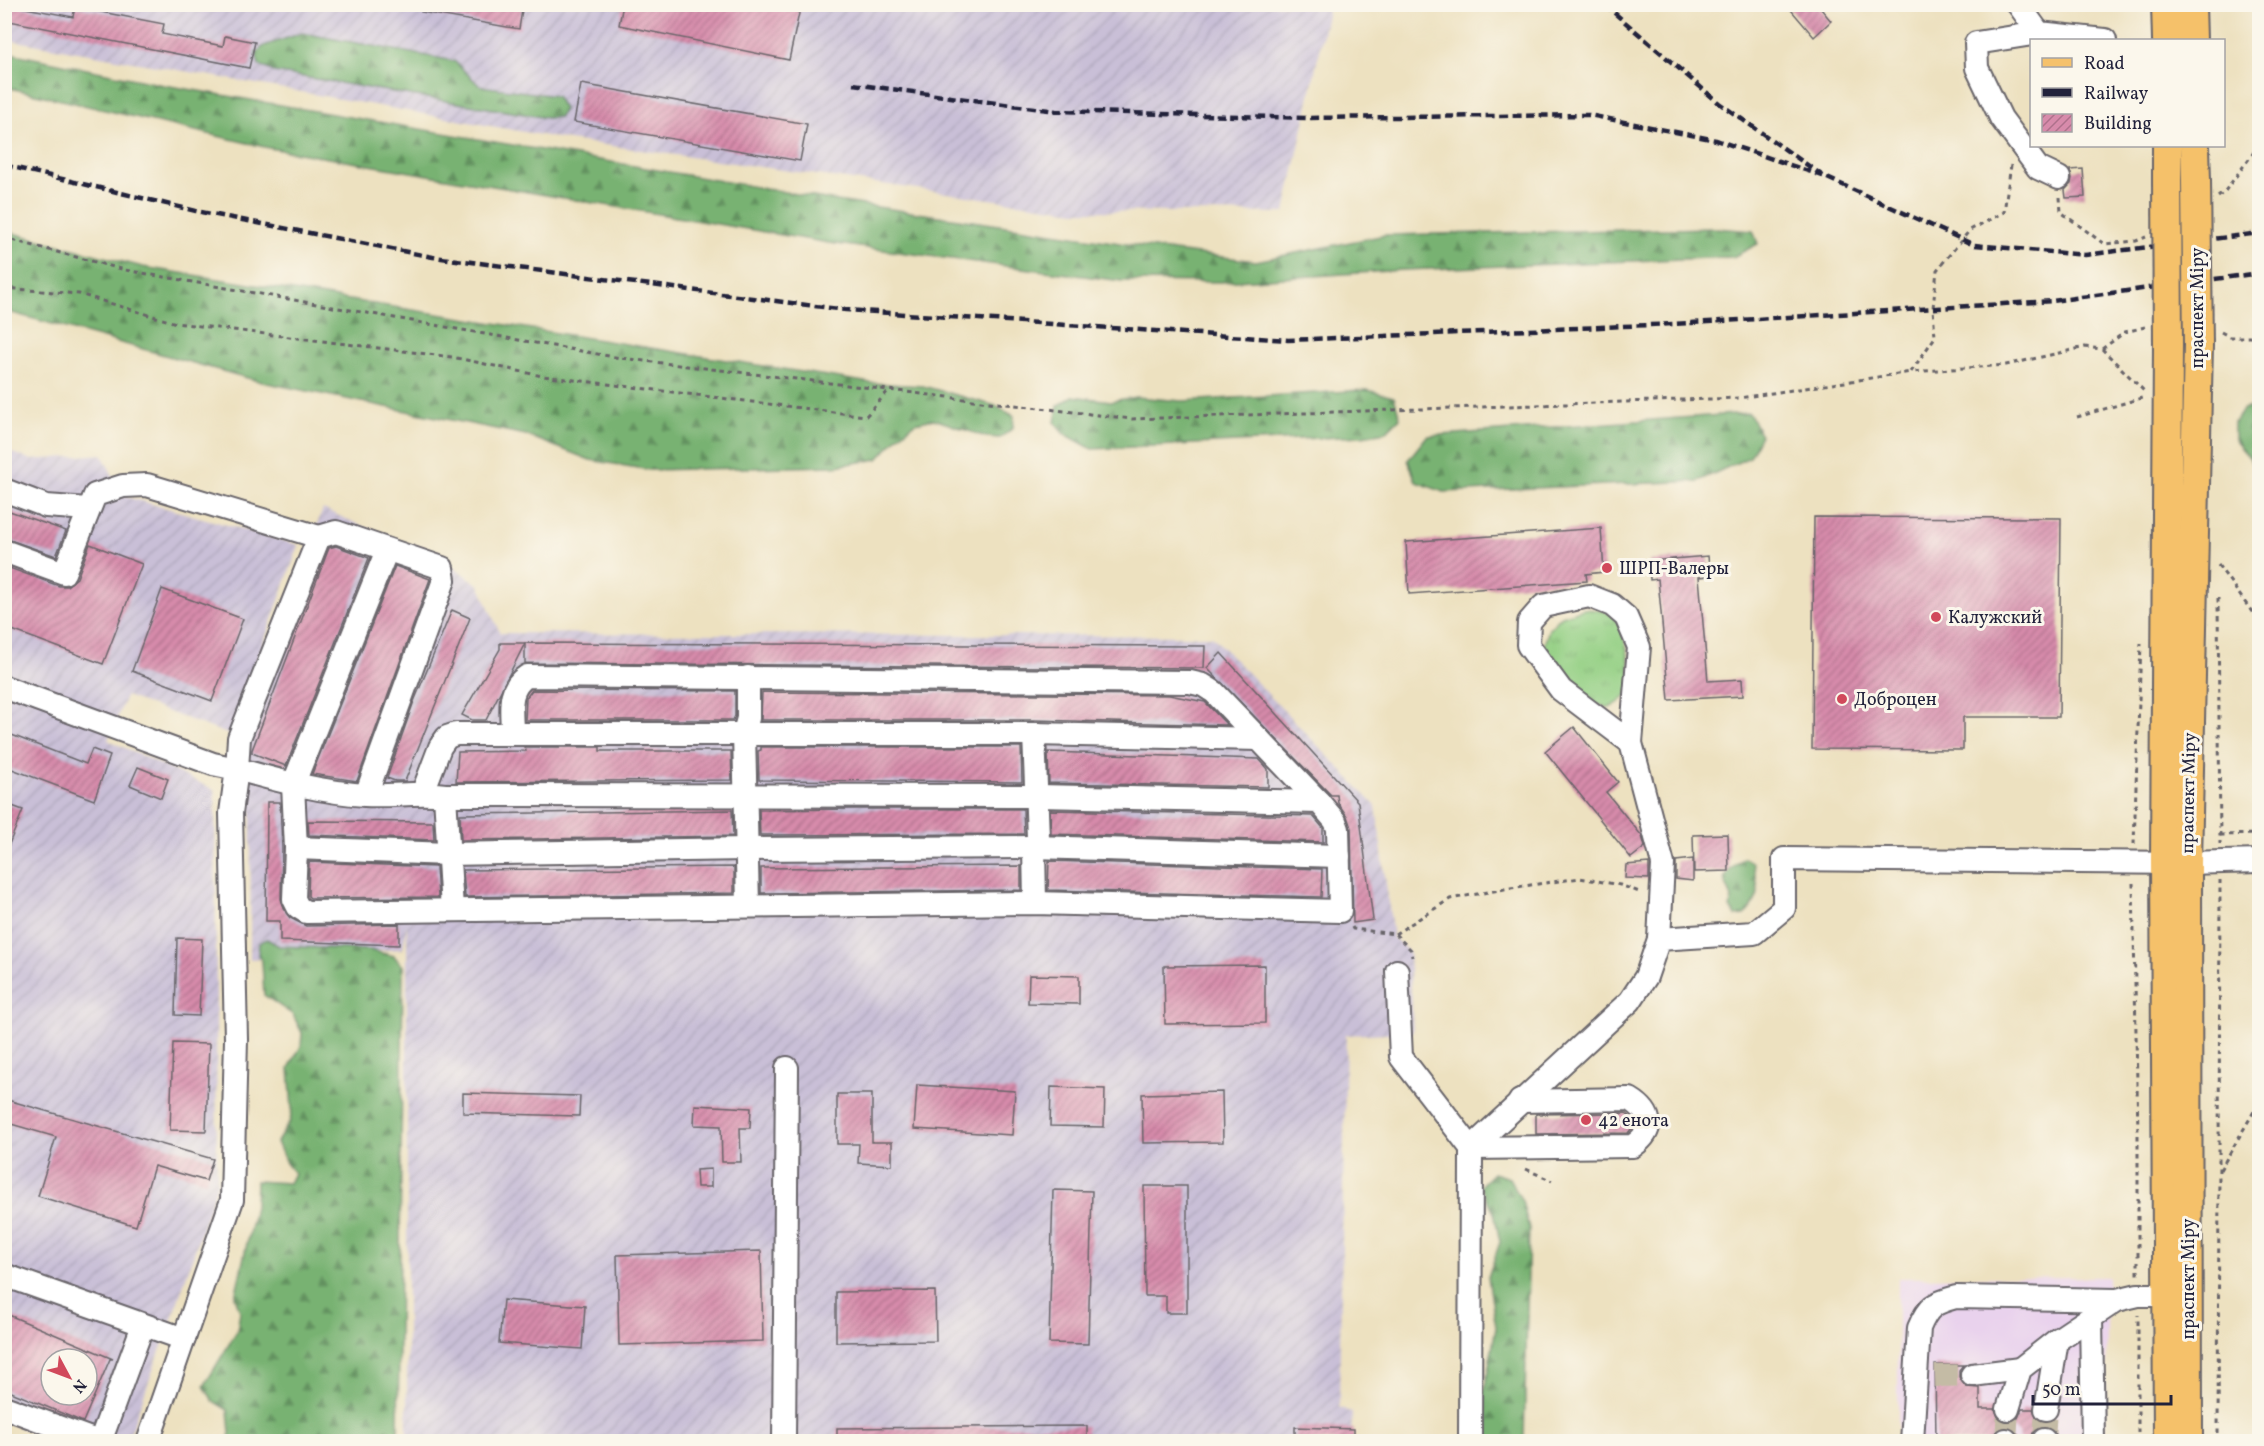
<svg xmlns="http://www.w3.org/2000/svg" width="2264" height="1446" font-family="Vollkorn,serif">
	<style>
		.built { fill: #e9d2ed }
		.industrial { fill: url(#industrial-furrows); fill-rule: evenodd }
		.grass { fill: url(#grass-tufts); stroke: #5c7960; stroke-width: 1.5 }
		.forest { fill: url(#forest-firs); stroke: #4d6a56; stroke-width: 1.5 }
		.building { fill: url(#building-hatch); fill-rule: evenodd }
		.lines { fill: none; stroke-linecap: round; stroke-linejoin: round }
		.minor-tunnel { stroke: #c4bba5; stroke-width: 22; stroke-dasharray: 22 11; stroke-linecap: butt }
		.minor-casing { stroke: #69656a; stroke-width: 26 }
		.major-casing { stroke: #69656a; stroke-width: 32 }
		.path { stroke: #69656a; stroke-width: 3; stroke-dasharray: 4.5 4.5; stroke-linecap: butt }
		.minor { stroke: #fff; stroke-width: 22 }
		.major { stroke: #f5c16b; stroke-width: 28 }
		.rail { stroke: #22223b; stroke-width: 4.5; stroke-dasharray: 9 4.5; stroke-linecap: butt }
		.major-bridge-casing { stroke: #69656a; stroke-width: 32; stroke-linecap: butt }
		.major-bridge { stroke: #f5c16b; stroke-width: 28 }
		.poi-dot { fill: #d1495b; stroke: #fbf7ec; stroke-width: 2 }
		.labels { text-anchor: middle; stroke-width: 6; stroke-linejoin: round; paint-order: stroke }
		.street-label { font-size: 18px; fill: #22223b; stroke: #fbf7ec }
		.poi-label { font-size: 18px; fill: #22223b; stroke: #fbf7ec; text-anchor: start }
	</style>
	<defs>
		<pattern id="industrial-furrows" width="10" height="10" patternUnits="userSpaceOnUse" patternTransform="scale(1.5)"><rect width="10" height="10" fill="#c9bfd7"/><path d="M-1 1l2-2M0 10L10 0M9 11l2-2" fill="none" stroke="#aca4b9"/></pattern>
		<pattern id="grass-tufts" width="24" height="20" patternUnits="userSpaceOnUse" patternTransform="scale(1.5)"><rect width="24" height="20" fill="#95d085"/><path d="M3 7l-1-3M5 7V3M7 7l1-3M15 17l-1-3M17 17v-4M19 17l1-3" fill="none" stroke="#80b274"/></pattern>
		<pattern id="forest-firs" width="22" height="20" patternUnits="userSpaceOnUse" patternTransform="scale(1.5)"><rect width="22" height="20" fill="#78b272"/><path d="M5 1l3.5 6h-7zM16 11l3.5 6h-7z" fill="#62905f"/></pattern>
		<pattern id="building-hatch" width="6" height="6" patternUnits="userSpaceOnUse" patternTransform="scale(1.5)"><rect width="6" height="6" fill="#d78bab"/><path d="M-1 1l2-2M0 6l6-6M5 7l2-2" fill="none" stroke="#ae718c"/></pattern>
	</defs>
	<rect width="100%" height="100%" fill="#fbf7ec"/>
	<filter id="ink" filterUnits="userSpaceOnUse"><feTurbulence type="fractalNoise" baseFrequency=".0167" numOctaves="2"/><feDisplacementMap in="SourceGraphic" scale="12" xChannelSelector="R" yChannelSelector="G"/><feConvolveMatrix kernelMatrix="1 2 1 2 8 2 1 2 1" color-interpolation-filters="sRGB"/></filter>
	<filter id="wash" filterUnits="userSpaceOnUse"><feTurbulence type="fractalNoise" baseFrequency=".008" numOctaves="4" result="noise"/><feDisplacementMap in="SourceGraphic" scale="24" xChannelSelector="R" yChannelSelector="G"/><feGaussianBlur stdDeviation="1.35" result="paint"/><feColorMatrix in="noise" values="0 0 0 0 0 0 0 0 0 0 0 0 0 0 0 0 0 1.4 0 .05"/><feComposite in="paint" operator="in"/></filter>
	<g filter="url(#wash)">
		<rect width="100%" height="100%" fill="#ede1c0"/>
		<path class="built" d="M2108 1277 2105 1441 1898 1442V1278Z"/>
		<g class="industrial">
			<path d="M4 5H1329L1285 213 1075 211 569 140 5 39Z"/>
			<path d="M5 450 32 460 102 454 123 496 299 545 230 735 126 696 108 740 215 790 217 1184 173 1316 127 1441H52L5 1421ZM51 1359H87V1395H51Z"/>
			<path d="M323 509 448 563 479 585 500 633 1212 636 1376 806 1393 937 1409 952 1413 1032 1346 1035 1339 1407 1352 1413 1351 1441H407V924L403 949 250 959 251 812 237 729Z"/>
		</g>
		<path class="grass" d="M1584 609C1594 610 1607 609 1614 618 1625 630 1634 674 1629 689 1626 699 1617 704 1609 708L1585 701 1548 659 1544 645 1549 629 1562 616Z"/>
		<g class="forest">
			<path d="M302 33 454 61 480 86 556 96 564 109 559 117 547 118 274 72 259 65 256 53 264 46Z"/>
			<path d="M5 52 164 85 837 201 1174 251 1256 261 1385 235 1716 228 1753 231 1758 244 1733 257 1404 270 1221 282 1122 281 829 243 269 148 5 87Z"/>
			<path d="M5 231 143 267 871 383 923 386 996 406 1014 416 1013 428 1000 438 986 437 934 419 915 423 899 436 878 459 836 466 650 470 590 460 526 435 262 382 5 311Z"/>
			<path d="M1367 390 1394 397 1400 418 1386 432 1362 436 1092 449 1063 433 1055 422 1058 406 1073 396 1111 401 1136 397 1182 401Z"/>
			<path d="M2259 405H2260L2259 478 2249 457 2234 440V422L2243 409Z"/>
			<path d="M1749 413 1761 435 1750 457 1698 481 1444 492 1416 482 1408 460 1427 436Z"/>
			<path d="M1744 858 1753 863C1757 890 1765 892 1745 915L1736 916 1730 908 1732 898 1724 879 1729 870Z"/>
			<path d="M267 939 279 946 369 950 394 956 403 966 398 1441H228L230 1433 228 1410 213 1401 204 1386 237 1331 240 1311 235 1297 255 1207 256 1181 289 1183 294 1173 286 1163 277 1142 290 1121 292 1109 289 1068 301 1046 302 1033 293 1015 264 995 262 962 258 955 259 943Z"/>
			<path d="M1493 1173 1509 1178 1522 1201 1529 1228 1524 1441H1485L1484 1392 1496 1327 1488 1277 1500 1242 1494 1213 1480 1186Z"/>
		</g>
		<g id="blocks">
			<g class="building">
				<path d="M4 4 73 17 75 7 164 24 162 34 223 46 225 36 255 42 249 68 4 20Z"/>
				<path d="M422 4H523L519 29 421 12Z"/>
				<path d="M623 4H801L789 60 619 25Z"/>
				<path d="M1786 4H1817L1831 21 1814 37Z"/>
				<path d="M581 84 807 124 800 161 574 122Z"/>
				<path d="M2083 169 2085 197 2066 198 2065 190 2071 184 2072 178 2070 170Z"/>
				<path d="M4 509 66 531 56 556 4 538Z"/>
				<path d="M1814 517 2061 518 2059 717H1963V750L1812 749Z"/>
				<path d="M1601 528 1604 572 1586 574 1587 581 1409 594 1406 542Z"/>
				<path d="M90 544 142 564 103 664 4 627V566L59 586H67L77 578Z"/>
				<path d="M336 546 369 558 286 766 252 753V750L329 548Z"/>
				<path d="M1708 556 1710 576 1699 577 1708 681 1742 679 1743 696 1669 700 1658 579 1650 580 1649 561Z"/>
				<path d="M395 566 430 579 357 781 312 774Z"/>
				<path d="M162 589 243 619 212 701 132 671Z"/>
				<path d="M452 610 470 618 405 781H395L387 778 413 704Z"/>
				<path d="M500 643H525L486 720H472L462 715 500 649Z"/>
				<path d="M525 643 1205 646 1204 668 1059 667 525 663Z"/>
				<path d="M1221 653 1358 802 1373 920 1353 923 1351 828 1347 816 1338 803 1337 795H1331L1207 668Z"/>
				<path d="M532 690 735 691V716L733 720H525L526 698Z"/>
				<path d="M762 692 1169 695 1205 702 1227 725 1034 720H761Z"/>
				<path d="M1574 727 1618 782 1606 792 1642 836 1645 847 1631 858 1545 751Z"/>
				<path d="M4 732 86 764 92 749 110 756 94 800 4 766Z"/>
				<path d="M525 747H600V751H731L732 780 456 782 458 752 526 751Z"/>
				<path d="M761 747H1021L1022 782 759 780 758 751 761 750Z"/>
				<path d="M1048 752 1259 759 1268 769V787L1049 783Z"/>
				<path d="M138 767 168 779 161 798 130 785Z"/>
				<path d="M267 802H280L282 848 281 899 286 913 290 918 306 926 399 924V945L280 941V921H266Z"/>
				<path d="M4 803 23 810 5 854 4 853Z"/>
				<path d="M854 809H1023L1024 834 760 835 759 810Z"/>
				<path d="M732 810 733 836 461 840 460 814Z"/>
				<path d="M1050 810 1313 816 1323 828V842L1051 834Z"/>
				<path d="M308 821 433 822 434 840 309 835Z"/>
				<path d="M1728 834 1729 871 1694 872 1693 835Z"/>
				<path d="M1693 859V881L1676 879V861Z"/>
				<path d="M1049 861 1322 869 1321 897 1048 890Z"/>
				<path d="M309 862 436 867 438 897 310 898 308 896Z"/>
				<path d="M1649 863V879L1625 878 1626 865Z"/>
				<path d="M1021 866V890L761 893V868Z"/>
				<path d="M734 867V893L465 897 463 870Z"/>
				<path d="M177 938 202 939 199 1016 175 1015Z"/>
				<path d="M1265 965V1023L1165 1024 1164 966Z"/>
				<path d="M1029 975 1079 976V1004L1028 1003Z"/>
				<path d="M173 1043 209 1044 206 1131 170 1130Z"/>
				<path d="M917 1085 1015 1091 1012 1135 914 1129Z"/>
				<path d="M1051 1087 1105 1089 1104 1127 1050 1126Z"/>
				<path d="M1222 1092 1223 1142 1143 1143 1142 1094Z"/>
				<path d="M463 1093 580 1096 579 1116 463 1113Z"/>
				<path d="M837 1094H872V1142H892V1165L858 1163 859 1144H837Z"/>
				<path d="M4 1099 213 1159 206 1181 154 1166 136 1226 38 1196 56 1137 4 1122Z"/>
				<path d="M695 1105 751 1108 750 1128H740L741 1162H722L721 1126 694 1125Z"/>
				<path d="M1626 1113 1632 1118V1128L1628 1133 1536 1134V1114Z"/>
				<path d="M711 1169V1187H697L696 1170Z"/>
				<path d="M1144 1186H1187V1313H1166V1296H1145Z"/>
				<path d="M1053 1190 1092 1191 1088 1344 1049 1343Z"/>
				<path d="M761 1251 763 1341 619 1345 617 1255Z"/>
				<path d="M935 1291 936 1341 836 1342V1292Z"/>
				<path d="M503 1300 585 1306 582 1349 499 1343Z"/>
				<path d="M4 1313 113 1359H110L83 1422 4 1389ZM51 1359H87V1395H51Z"/>
				<path d="M1935 1365H1963L1959 1370V1377L1966 1387 1980 1388V1409H1995L1999 1419 2011 1422 2018 1418 2022 1409H2033L2038 1420 2044 1422 2052 1421V1430L2045 1427 2038 1428 2033 1433 2031 1440H2019L2018 1434 2013 1429 2005 1427 1995 1433 1992 1441 1936 1442Z"/>
				<path d="M1087 1426V1442H837V1428Z"/>
				<path d="M1295 1427 1354 1429V1442H1295Z"/>
			</g>
		</g>
	</g>
	<g filter="url(#ink)">
		<use href="#blocks" fill-opacity="0" stroke="#69656a" stroke-width="1.5"/>
		<g class="lines">
			<g class="minor-tunnel">
				<path d="M1935 1376 1972 1375"/>
				<path d="M2006 1440 2008 1409"/>
				<path d="M2044 1440 2046 1409"/>
			</g>
			<defs>
				<g id="minor">
					<path d="M2018 4 2039 33 2105 40"/>
					<path d="M2039 33 1976 43 1977 68 2001 118 2038 168 2059 178"/>
					<path d="M4 490 46 506 88 509"/>
					<path d="M319 537 336 532 442 568 444 580 366 795"/>
					<path d="M4 551 64 573 95 495 123 486 147 485 319 537 239 738 237 769C279 781 322 792 365 795 392 797 418 791 445 795L1038 796 1319 802 1335 821 1338 829 1340 911 1035 903 306 912 298 907 294 899 296 848 293 785 387 550"/>
					<path d="M4 687 213 764 237 769 231 813 236 1039 232 1200 148 1442"/>
					<path d="M512 733C512 711 506 689 527 676L1190 682 1203 685 1214 692 1319 802"/>
					<path d="M1034 734 1038 838 1034 847 1035 903"/>
					<path d="M1631 743 1561 690 1528 645 1529 622 1543 606 1589 596 1612 605 1626 617 1639 647 1631 743 1663 864 1659 939"/>
					<path d="M423 792 440 747 447 737 456 734H1034L1259 739"/>
					<path d="M445 795 452 909"/>
					<path d="M296 848 447 854 747 849 1034 847 1339 856"/>
					<path d="M748 905 744 733 748 718V677"/>
					<path d="M1397 971 1401 1057 1471 1148 1633 1146C1655 1130 1653 1113 1630 1099L1520 1101"/>
					<path d="M4 1275 184 1339"/>
					<path d="M2091 1317 2093 1442"/>
					<path d="M1972 1375 2020 1369"/>
					<path d="M4 1407 99 1442"/>
					<path d="M2008 1409 2020 1369 2057 1340 2117 1300 2138 1295H2167"/>
					<path d="M2046 1409 2057 1340"/>
					<path d="M2006 1440V1442"/>
					<path d="M2044 1440V1442"/>
					<path d="M100 1442 143 1325"/>
					<path d="M784 1442 787 1068"/>
					<path d="M1470 1442 1471 1148 1630 1001 1646 977 1659 939 1754 933 1784 908V859L2187 863 2260 861"/>
					<path d="M1912 1442 1919 1328C1928 1306 1934 1303 1956 1297L2117 1300"/>
				</g>
				<g id="major">
					<path d="M2166 4 2167 40"/>
					<path d="M2191 4 2192 40"/>
					<path d="M2195 146 2196 181"/>
					<path d="M2167 181V146"/>
					<path d="M2168 1442 2165 861 2168 344"/>
					<path d="M2188 1442 2187 863 2198 345"/>
				</g>
			</defs>
			<use href="#minor" class="minor-casing"/>
			<use href="#major" class="major-casing"/>
			<g class="path">
				<path d="M2011 165 2004 212 1970 230 1937 270 1933 308 1935 337 1911 372 2006 365 2085 347 2102 349 2125 332 2145 327"/>
				<path d="M2060 197 2061 212 2104 244 2136 241 2146 237"/>
				<path d="M2218 197 2225 191 2260 144"/>
				<path d="M4 238 125 270 620 358 1132 419 1739 398 1911 372"/>
				<path d="M4 288 79 294 176 323 452 357 542 376 866 416 889 390"/>
				<path d="M2221 332 2230 337H2260"/>
				<path d="M2102 349 2145 392"/>
				<path d="M2077 417 2145 397"/>
				<path d="M2218 565 2260 623"/>
				<path d="M2218 598 2220 844"/>
				<path d="M2220 835 2260 834"/>
				<path d="M2134 844 2141 643"/>
				<path d="M2133 883 2138 1134V1276"/>
				<path d="M1352 927 1353 929 1395 934 1411 950 1412 957"/>
				<path d="M1395 934 1450 899 1510 888 1580 878 1620 885 1642 893"/>
				<path d="M1526 1169 1552 1181"/>
				<path d="M2220 1170 2260 1101"/>
				<path d="M2138 1442V1315"/>
				<path d="M2218 1442 2220 880"/>
			</g>
			<use href="#minor" class="minor"/>
			<use href="#major" class="major"/>
			<g class="rail">
				<path d="M1604 4 1719 103 1823 176 1974 245 2085 255 2260 233"/>
				<path d="M853 84 1056 111 1307 118 1589 115 1716 140 1823 176"/>
				<path d="M4 165 196 211 433 257 846 310 1288 340 1674 324 2052 301 2260 273"/>
			</g>
			<defs>
				<g id="major-bridge">
					<path d="M2167 181 2168 344"/>
					<path d="M2196 181 2198 345"/>
				</g>
			</defs>
			<use href="#major-bridge" class="major-bridge-casing"/>
			<use href="#major-bridge" class="major-bridge"/>
		</g>
	</g>
	<g class="poi-dot">
		<circle cx="1607" cy="568" r="6"/>
		<circle cx="1936" cy="617" r="6"/>
		<circle cx="1842" cy="699" r="6"/>
		<circle cx="1586" cy="1120" r="6"/>
	</g>
	<g class="labels">
		<g class="street-label">
			<text transform="translate(2197 308) rotate(-90)" y="6">праспект Міру</text>
			<text transform="translate(2188 793) rotate(-89)" y="6">праспект Міру</text>
			<text transform="translate(2188 1279) rotate(-90)" y="6">праспект Міру</text>
		</g>
		<g class="poi-label">
			<text x="1619" y="574">ШРП-Валеры</text>
			<text x="1948" y="623">Калужский</text>
			<text x="1854" y="705">Доброцен</text>
			<text x="1598" y="1126">42 енота</text>
		</g>
	</g>
	<rect width="2264" height="1446" fill="none" stroke="#fbf7ec" stroke-width="24"/>
	<rect x="2030" y="39" width="195" height="108" fill="#fbf7ec" stroke="#a4a2a5" stroke-width="1.5"/>
	<rect x="2042" y="58" width="30" height="9" fill="#f5c16b" stroke="#a4a2a5" stroke-width="1.5"/>
	<text x="2084" y="69" font-size="18" fill="#22223b">Road</text>
	<rect x="2042" y="88" width="30" height="9" fill="#22223b" stroke="#a4a2a5" stroke-width="1.5"/>
	<text x="2084" y="99" font-size="18" fill="#22223b">Railway</text>
	<rect x="2042" y="114" width="30" height="18" fill="url(#building-hatch)" stroke="#a4a2a5" stroke-width="1.5"/>
	<text x="2084" y="129" font-size="18" fill="#22223b">Building</text>
	<g transform="translate(69 1377) rotate(131)"><circle r="28" fill="#fbf7ec" stroke="#a4a2a5" stroke-width="1.5"/>
	<path d="M0-4.5L10 22L0 15L-10 22Z" fill="#d1495b"/>
	<text y="-9" font-size="16" font-weight="bold" text-anchor="middle" fill="#22223b">N</text>
	</g>
	<path d="M2033 1395v9h138v-9" fill="none" stroke="#22223b" stroke-width="3"/>
	<text x="2042" y="1395" font-size="18" fill="#22223b" stroke="#fbf7ec" stroke-width="4.5" paint-order="stroke">50 m</text>
</svg>
